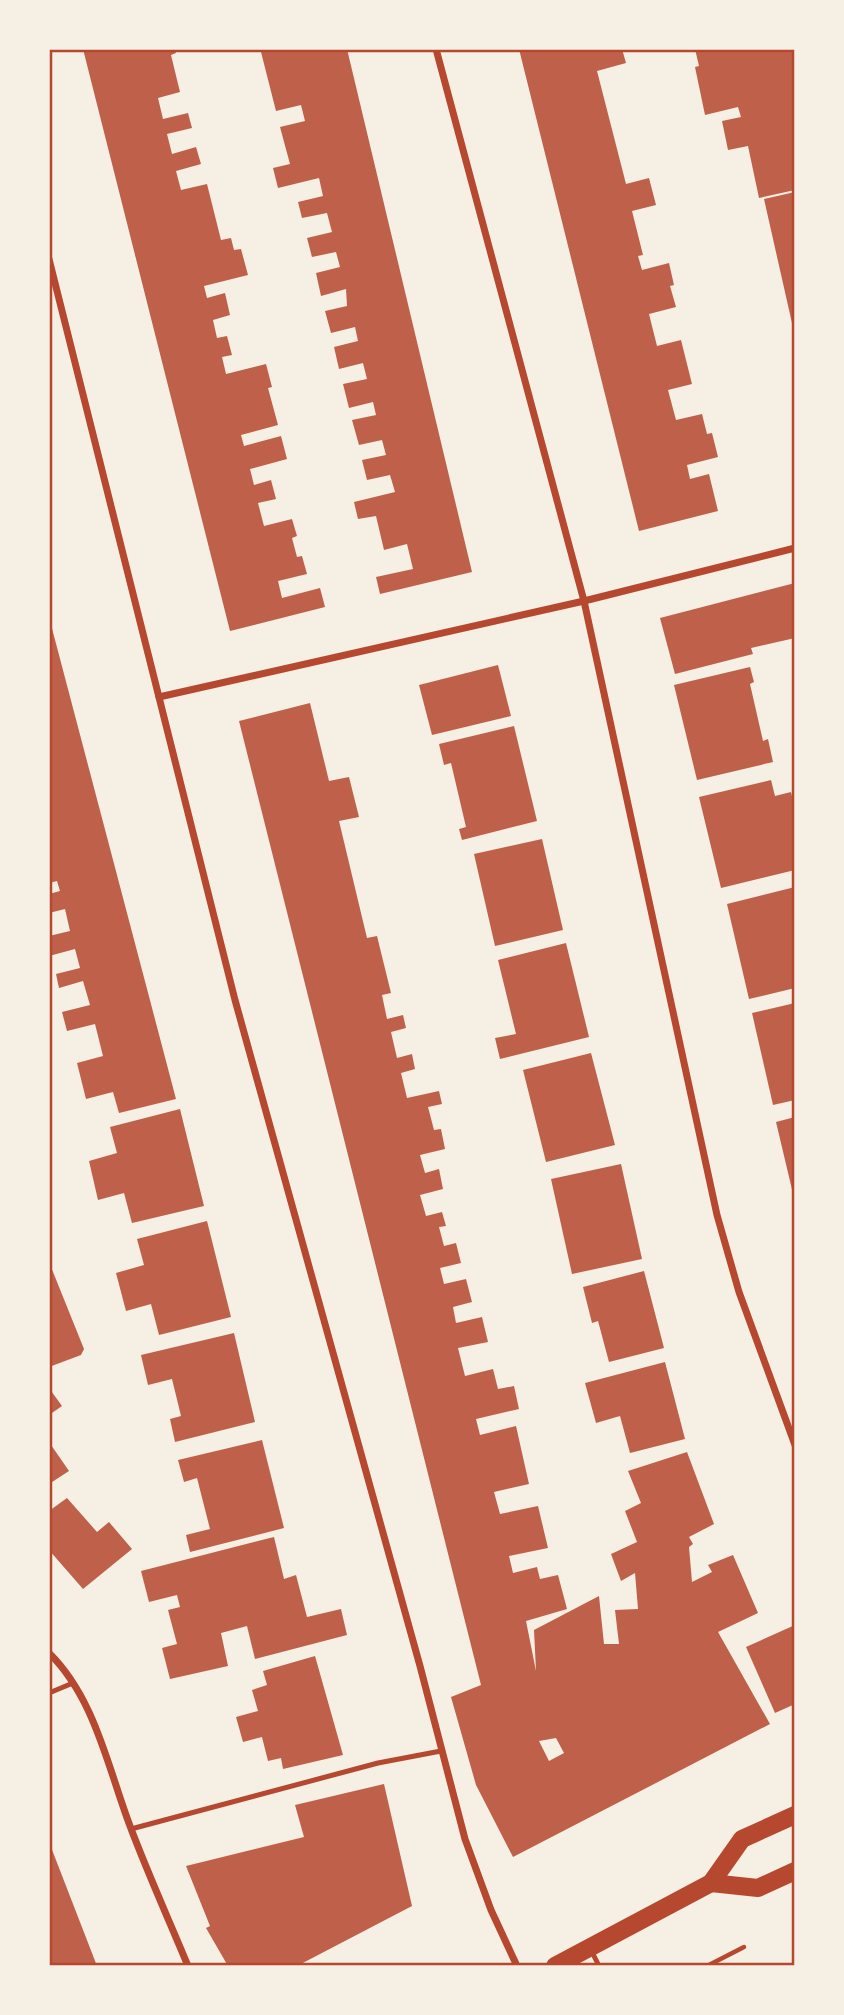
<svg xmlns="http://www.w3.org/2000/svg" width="844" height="2015" font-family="'Source Sans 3',sans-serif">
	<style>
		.building { fill: #bf614a; fill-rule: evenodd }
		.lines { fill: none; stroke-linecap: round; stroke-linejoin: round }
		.path { stroke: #b5482f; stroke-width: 4.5 }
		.service { stroke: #b5482f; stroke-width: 5 }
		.minor { stroke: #b5482f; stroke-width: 7 }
		.primary { stroke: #b5482f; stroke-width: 18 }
		.neatline { fill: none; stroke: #b5482f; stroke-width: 2.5 }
	</style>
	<rect width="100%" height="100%" fill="#f6efe4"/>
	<g class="building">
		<path d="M83 49H175L176 53 171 55 180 92 158 98 163 119 188 113 192 128 167 134 172 154 196 147 201 164 176 171 181 190 207 184 221 240 231 238 234 250 241 249 248 275 204 286 207 298 225 293 230 315 213 320 217 338 227 336 232 355 222 357 226 374 266 364 272 387 268 388 278 425 241 435 244 446 281 436 287 459 250 469 254 485 271 480 276 499 258 503 264 526 292 519 297 536 292 538 297 557 302 556 307 574 278 581 282 598 320 588 325 607 230 631Z"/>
		<path d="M272 49H347L472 572 380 594 376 577 413 569 407 544 384 550 376 516 358 519 354 502 395 492 390 475 367 480 362 460 386 455 382 440 359 445 352 420 376 415 373 402 349 408 343 384 367 379 363 363 339 369 334 347 358 341 355 327 331 333 325 311 347 306 346 289 321 296 316 273 340 267 336 252 312 257 307 238 332 232 327 213 302 218 298 202 323 196 319 178 278 188 273 168 290 164 280 127 305 121 301 105 276 111 261 52Z"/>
		<path d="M519 49H593L594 52 599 51 598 49H622L626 63 597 71 626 184 649 178 656 205 632 211 643 255 638 256 642 270 669 263 674 285 670 286 676 307 649 314 657 346 681 340 692 384 668 390 676 420 702 414 707 434 712 433 718 457 687 465 690 479 709 474 718 511 639 531Z"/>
		<path d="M695 49H795V190L759 198 748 146 728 150 722 121 741 117 738 107 705 115 695 67 699 66Z"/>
		<path d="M795 192V332H794L764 199Z"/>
		<path d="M795 583V628H793L795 638 751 648 753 654 675 674 660 618Z"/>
		<path d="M49 617 176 1099 119 1113 113 1092 86 1099 77 1063 103 1056 95 1024 67 1031 62 1012 90 1005 83 981 59 988 56 974 80 968 75 949 49 956V936L70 931 65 909 49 913V894L60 891 57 881 49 883Z"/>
		<path d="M498 665 511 716 432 735 419 685Z"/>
		<path d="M750 667 754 682 750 684 763 741 768 739 773 762 697 780 674 685Z"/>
		<path d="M310 703 329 781 349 777 359 817 339 821 367 938 377 936 391 993 382 995 387 1019 403 1015 406 1028 391 1032 397 1058 412 1054 415 1069 401 1073 407 1098 439 1091 442 1104 428 1107 434 1130 441 1129 445 1149 420 1155 425 1173 439 1169 443 1189 420 1195 426 1216 442 1212 446 1226 439 1227 444 1246 456 1243 461 1263 440 1268 444 1284 466 1279 472 1302 453 1307 456 1323 482 1317 488 1342 458 1348 465 1376 493 1369 498 1389 514 1386 519 1409 476 1419 480 1435 516 1426 529 1484 494 1492 500 1514 538 1506 548 1548 509 1556 513 1573 537 1567 540 1579 558 1575 567 1609 526 1621 536 1671 534 1630 599 1596 604 1644H619L615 1610 638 1609 635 1573 621 1581 611 1554 637 1542 625 1511 641 1503 628 1471 687 1452 714 1524 689 1537 693 1544 689 1547 692 1582 712 1572 708 1565 733 1555 758 1613 718 1632 770 1724 513 1857 476 1785 451 1697 481 1685 239 721ZM556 1738 564 1753 549 1761 539 1741Z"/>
		<path d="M514 726 537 821 462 840 459 829 466 827 451 763 444 765 439 744Z"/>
		<path d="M771 780 775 796 791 792 795 809V870L721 888 699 797Z"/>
		<path d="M542 839 563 930 495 946 474 854Z"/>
		<path d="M795 887V988L749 999 727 904Z"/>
		<path d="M566 943 589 1037 500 1059 495 1038 516 1034 498 960Z"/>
		<path d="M795 1003V1100L773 1105 752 1013Z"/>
		<path d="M591 1053 615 1145 546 1162 523 1070Z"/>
		<path d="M180 1109 204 1206 132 1223 124 1193 98 1200 89 1161 117 1153 110 1127Z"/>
		<path d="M795 1117V1198H794L776 1122Z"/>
		<path d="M621 1164 642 1259 572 1274 551 1179Z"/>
		<path d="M207 1221 231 1317 159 1335 151 1304 126 1311 116 1273 144 1265 137 1239Z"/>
		<path d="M49 1262 84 1349 81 1355 49 1367Z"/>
		<path d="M644 1271 664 1348 609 1362 598 1321 592 1323 583 1287Z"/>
		<path d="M234 1333 255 1422 175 1442 170 1419 181 1416 172 1379 148 1385 141 1355Z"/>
		<path d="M665 1362 685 1439 630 1453 620 1416 596 1423 585 1383Z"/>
		<path d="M49 1388 62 1406 49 1415Z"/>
		<path d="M262 1440 284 1528 190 1552 186 1535 210 1529 197 1478 184 1482 178 1460Z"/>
		<path d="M49 1442 69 1471 49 1484Z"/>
		<path d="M67 1498 97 1532 109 1522 132 1549 83 1589 49 1550V1511Z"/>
		<path d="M274 1537 284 1579 296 1575 307 1617 341 1609 347 1635 255 1659 247 1626 221 1633 228 1666 170 1679 162 1648 177 1644 168 1610 180 1607 177 1595 149 1602 141 1571Z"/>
		<path d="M795 1625V1704L775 1713 746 1647Z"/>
		<path d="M315 1656 343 1755 283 1769 281 1758 268 1761 262 1737 243 1742 236 1717 258 1711 252 1690 267 1685 263 1671Z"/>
		<path d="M384 1784 412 1906 297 1966H228L206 1928 210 1926 186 1866 304 1837 295 1805Z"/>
		<path d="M49 1842 97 1966H49Z"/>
	</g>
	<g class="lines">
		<path class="path" d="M707 1966 744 1947"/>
		<g class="service">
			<path d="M49 1693 73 1683"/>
			<path d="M131 1829 378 1763 441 1751"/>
			<path d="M591 1950 599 1966"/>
		</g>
		<g class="minor">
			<path d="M436 49 584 601 717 1215 739 1292 795 1445"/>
			<path d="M49 259 235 1000 420 1666 465 1839 491 1910 517 1966"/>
			<path d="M159 697 584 601 795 548"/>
			<path d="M49 1653C95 1698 108 1768 130 1826 148 1874 169 1920 188 1966"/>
		</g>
		<g class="primary">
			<path d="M711 1883 758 1888 795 1871"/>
			<path d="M555 1966 711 1883 742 1839 795 1815"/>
		</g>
	</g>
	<rect width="844" height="2015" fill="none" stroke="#f6efe4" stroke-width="102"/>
	<rect x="51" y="51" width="742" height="1913" class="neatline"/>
</svg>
